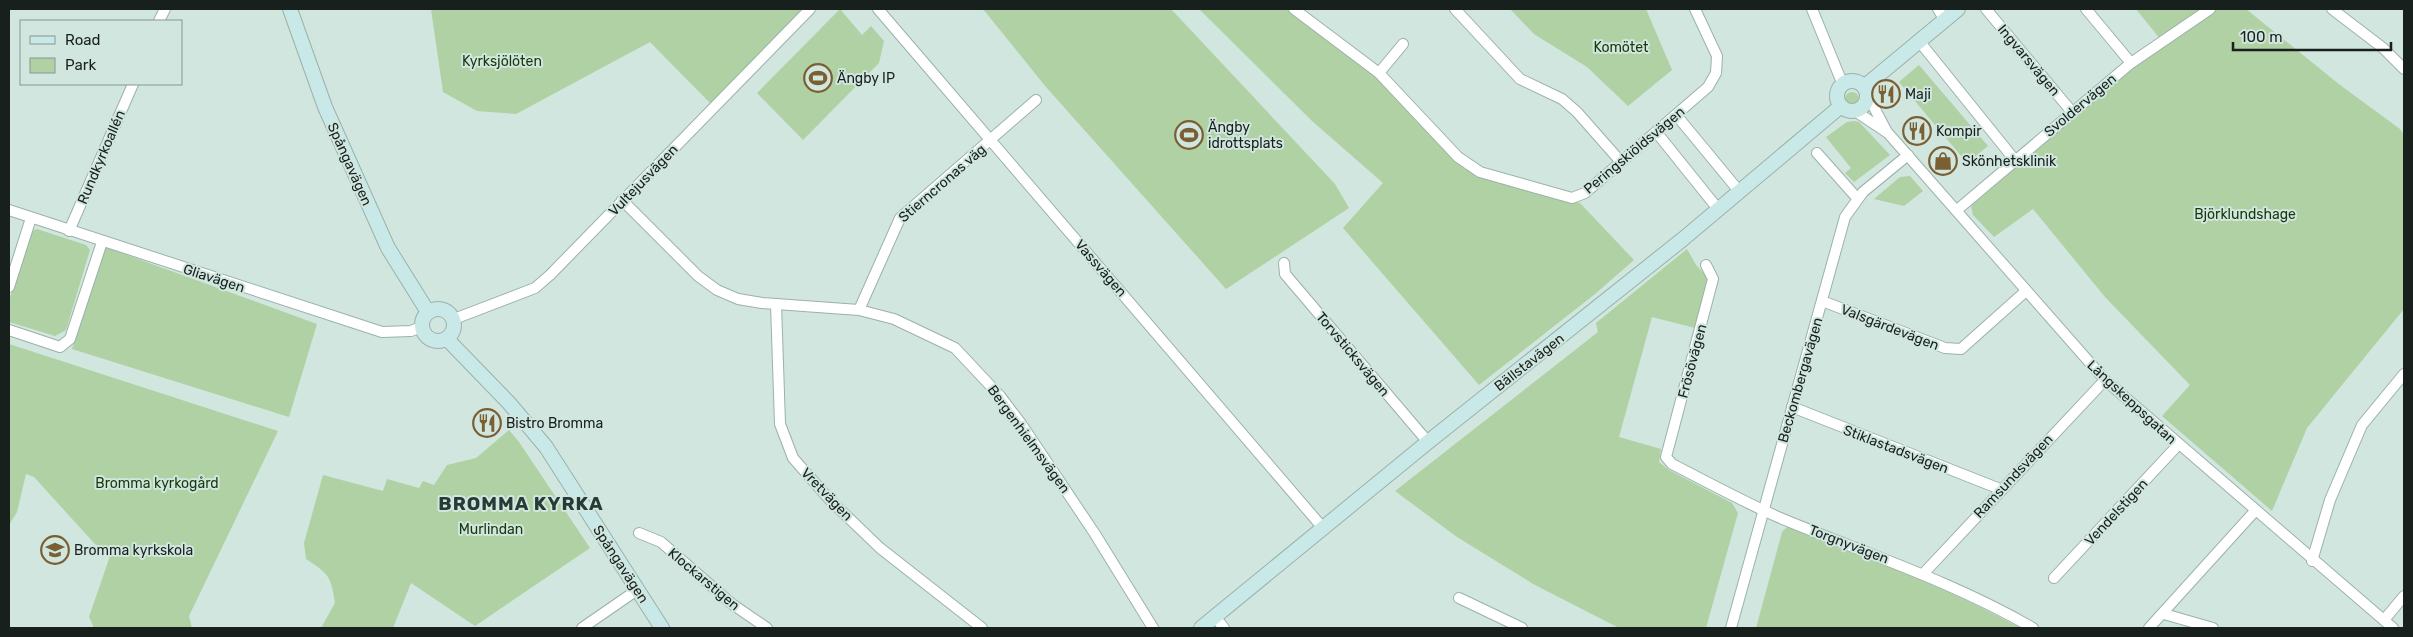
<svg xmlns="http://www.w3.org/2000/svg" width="2413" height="637" font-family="Rubik,sans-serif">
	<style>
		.green { fill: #afd1a3 }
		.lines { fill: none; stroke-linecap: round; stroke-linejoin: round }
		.street-casing { stroke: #9bb1aa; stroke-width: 12 }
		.secondary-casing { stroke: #9bb1aa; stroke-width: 16 }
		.street { stroke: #fff; stroke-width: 10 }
		.secondary { stroke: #c9e9e9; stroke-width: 14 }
		.labels { text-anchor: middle; stroke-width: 4; stroke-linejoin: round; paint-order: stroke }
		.park-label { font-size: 14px; fill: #173808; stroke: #d0e6df }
		.street-label { font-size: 14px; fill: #18201e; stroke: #d0e6df }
		.poi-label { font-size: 14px; fill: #18201e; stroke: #d0e6df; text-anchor: start }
		.district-label { font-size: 19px; font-weight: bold; letter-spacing: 1px; fill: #283a35; stroke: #d0e6df }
	</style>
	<rect width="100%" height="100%" fill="#d0e6df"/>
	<g class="green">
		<path d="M431 9H804L710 103 650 42 516 114 477 111 443 92Z"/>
		<path d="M840 9 862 35 871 26 884 41 879 63 803 140 757 93Z"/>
		<path d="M983 9H1171L1335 184 1349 208 1226 289 1046 87Z"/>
		<path d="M1199 9H1286L1374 74 1464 169 1510 186 1580 203 1634 260 1595 294 1479 385 1343 228 1383 183 1312 121Z"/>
		<path d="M1510 9H1646L1672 70 1628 106 1587 67 1534 34Z"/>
		<path d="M2136 9H2246L2340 85 2400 129 2404 135V309L2307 428 2272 511 2162 416 2190 385 2105 297 2033 209 1994 237 1973 215 1971 206 2134 66 2165 45Z"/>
		<path d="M1919 65 1988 146 1967 163 1899 82Z"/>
		<circle cx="1852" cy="99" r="7"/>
		<path d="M1854 121 1859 122 1890 155 1854 182 1845 173 1851 168 1826 137 1847 122Z"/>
		<path d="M1910 176 1923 191 1904 206 1874 199 1900 177Z"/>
		<path d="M37 229 86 245 90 250 66 330 55 336 9 322V301L30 232Z"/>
		<path d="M105 247 317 324 289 417 72 349Z"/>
		<path d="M1687 249 1696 265 1708 278 1695 328 1652 317 1619 437 1661 449 1659 462 1669 470 1732 503 1738 513 1706 628H1619L1535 585 1457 537 1395 491 1598 332 1596 323Z"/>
		<path d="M9 344 278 431 189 616 192 628H94L89 617 110 556 94 543 34 477 26 474 17 512 9 525Z"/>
		<path d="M509 430 519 442 590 548 475 626 411 583 393 628H321L335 603C331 576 329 574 306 559L304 543 323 475 383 491 387 479 419 488 423 481 434 485 447 465 476 458Z"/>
		<path d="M1788 526C1866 558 1947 587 2020 628H1756L1782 532Z"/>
	</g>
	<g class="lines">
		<defs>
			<g id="street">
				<path d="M878 9 1323 528"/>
				<path d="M1294 9 1379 73 1458 157 1480 172 1572 198 1585 193 1708 87 1716 73 1717 56 1695 9"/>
				<path d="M1455 9 1520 79 1562 99 1577 112 1621 162"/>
				<path d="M1812 9 1843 85"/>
				<path d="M1938 9 1945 20"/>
				<path d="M1986 9 2072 112"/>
				<path d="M2086 9 2131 63"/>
				<path d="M2332 9 2383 48 2404 69"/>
				<path d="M159 21 165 9"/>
				<path d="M1919 41 2014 159"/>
				<path d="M1379 73 1403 44"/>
				<path d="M1867 94 1887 132"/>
				<path d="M1855 111 1888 133 2105 380 2393 628"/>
				<path d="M1677 116 1739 191"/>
				<path d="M1657 133 1718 209"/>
				<path d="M1817 153 1857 198"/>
				<path d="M622 200 698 276 717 290 738 299 762 303 859 310 894 319 955 348 1000 396 1022 425 1095 534 1153 628"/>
				<path d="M9 210 382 332 411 331 421 327"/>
				<path d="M1957 210 2131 63 2210 9"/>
				<path d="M69 231 133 84"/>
				<path d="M1284 263 1285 274 1428 442"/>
				<path d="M1706 265 1713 279 1666 457 1672 464C1707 482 1742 501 1778 517 1864 553 1952 581 2033 628"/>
				<path d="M9 287 31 218"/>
				<path d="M1822 301 1945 348 1961 349 2026 291"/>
				<path d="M776 304 780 424 793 458 830 500 880 548 982 628"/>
				<path d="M859 310 900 218 1036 100"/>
				<path d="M454 319 535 288 550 275 810 9"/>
				<path d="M9 330 60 347 70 339 102 242"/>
				<path d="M1792 407 2000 489"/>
				<path d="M639 533 661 542 732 604 767 628"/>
				<path d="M2312 561 2330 500 2362 425 2404 374"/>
				<path d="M1923 574 2105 380"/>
				<path d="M2054 578 2178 445"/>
				<path d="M1459 598 1522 628"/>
				<path d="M2164 614 2213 628"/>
				<path d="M1215 617 1224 628"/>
				<path d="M2384 620 2404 596"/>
				<path d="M582 628 637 590"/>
				<path d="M1731 628 1845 217 1863 192 1908 155"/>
				<path d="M2149 628 2255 511"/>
			</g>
			<g id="secondary">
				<path d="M290 9 325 107 388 248 428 312"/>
				<circle cx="1852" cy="96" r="15"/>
				<path d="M1864 87 1958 9"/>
				<circle cx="438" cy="325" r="16"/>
				<path d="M447 339 509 403 546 447 662 628"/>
				<path d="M1201 628 1428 442 1683 239 1841 106"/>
			</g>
		</defs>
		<use href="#street" class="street-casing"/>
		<use href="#secondary" class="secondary-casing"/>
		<use href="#street" class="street"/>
		<use href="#secondary" class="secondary"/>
	</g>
	<defs>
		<symbol id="stadium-ring" viewBox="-11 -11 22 22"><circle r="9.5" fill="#d0e6df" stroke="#795f31" stroke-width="1.5"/><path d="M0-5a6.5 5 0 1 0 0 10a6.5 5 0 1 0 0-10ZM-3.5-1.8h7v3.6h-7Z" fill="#795f31"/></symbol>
		<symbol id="restaurant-ring" viewBox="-11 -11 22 22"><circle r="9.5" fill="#d0e6df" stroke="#795f31" stroke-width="1.5"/><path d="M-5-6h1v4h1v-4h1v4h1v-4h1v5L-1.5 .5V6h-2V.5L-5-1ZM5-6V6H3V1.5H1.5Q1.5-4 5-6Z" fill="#795f31"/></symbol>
		<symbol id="shop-ring" viewBox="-11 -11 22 22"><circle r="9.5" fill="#d0e6df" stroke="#795f31" stroke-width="1.5"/><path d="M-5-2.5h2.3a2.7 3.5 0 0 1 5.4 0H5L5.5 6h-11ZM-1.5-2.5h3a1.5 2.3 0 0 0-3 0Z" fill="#795f31"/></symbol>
		<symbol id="school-ring" viewBox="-11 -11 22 22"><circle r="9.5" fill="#d0e6df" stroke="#795f31" stroke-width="1.5"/><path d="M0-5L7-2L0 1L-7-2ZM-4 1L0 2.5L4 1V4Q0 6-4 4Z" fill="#795f31"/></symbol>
	</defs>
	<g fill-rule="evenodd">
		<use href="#stadium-ring" x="802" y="62" width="32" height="32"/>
		<use href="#restaurant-ring" x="1870" y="78" width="32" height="32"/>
		<use href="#restaurant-ring" x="1901" y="115" width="32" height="32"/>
		<use href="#stadium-ring" x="1173" y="119" width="32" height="32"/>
		<use href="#shop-ring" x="1927" y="145" width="32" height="32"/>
		<use href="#restaurant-ring" x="471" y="407" width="32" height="32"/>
		<use href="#school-ring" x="39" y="534" width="32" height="32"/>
	</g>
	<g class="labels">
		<g class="park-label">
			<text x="1621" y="52">Komötet</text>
			<text x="502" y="66">Kyrksjölöten</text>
			<text x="2245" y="219">Björklundshage</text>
			<text x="157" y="488">Bromma kyrkogård</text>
			<text x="491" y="534">Murlindan</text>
		</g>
		<g class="street-label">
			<text transform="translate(2029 60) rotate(50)" y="5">Ingvarsvägen</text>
			<text transform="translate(2080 105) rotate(-40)" y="5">Svoldervägen</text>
			<text transform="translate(1634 150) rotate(-40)" y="5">Peringskiöldsvägen</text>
			<text transform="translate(101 157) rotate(-67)" y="5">Rundkyrkoallén</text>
			<text transform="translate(350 164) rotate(66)" y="5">Spångavägen</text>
			<text transform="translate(643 180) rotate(-46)" y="5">Vultejusvägen</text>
			<text transform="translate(942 183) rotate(-41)" y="5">Stierncronas väg</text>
			<text transform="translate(1101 268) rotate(49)" y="5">Vassvägen</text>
			<text transform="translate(214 278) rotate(18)" y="5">Gliavägen</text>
			<text transform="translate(1890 327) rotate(21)" y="5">Valsgärdevägen</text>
			<text transform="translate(1353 354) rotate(50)" y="5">Torvsticksvägen</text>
			<text transform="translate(1692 361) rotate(-75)" y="5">Frösövägen</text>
			<text transform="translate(1529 362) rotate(-38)" y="5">Bällstavägen</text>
			<text transform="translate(1800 380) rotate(-74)" y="5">Beckombergavägen</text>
			<text transform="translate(2132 402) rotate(43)" y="5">Långskeppsgatan</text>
			<text transform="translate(1029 439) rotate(54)" y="5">Bergenhielmsvägen</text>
			<text transform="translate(1896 449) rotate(21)" y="5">Stiklastadsvägen</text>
			<text transform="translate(2013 476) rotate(-47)" y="5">Ramsundsvägen</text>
			<text transform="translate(827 494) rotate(46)" y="5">Vretvägen</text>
			<text transform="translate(2116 512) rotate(-47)" y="5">Vendelstigen</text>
			<text transform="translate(1849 544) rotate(21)" y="5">Torgnyvägen</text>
			<text transform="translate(621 564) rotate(57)" y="5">Spångavägen</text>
			<text transform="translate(704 579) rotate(40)" y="5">Klockarstigen</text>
		</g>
		<g class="poi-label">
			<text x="837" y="83">Ängby IP</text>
			<text x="1905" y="99">Maji</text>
			<text x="1208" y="132">Ängby<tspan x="1208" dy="16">idrottsplats</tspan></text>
			<text x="1936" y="136">Kompir</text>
			<text x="1962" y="166">Skönhetsklinik</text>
			<text x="506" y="428">Bistro Bromma</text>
			<text x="74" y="555">Bromma kyrkskola</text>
		</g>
		<g class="district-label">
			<text x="521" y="510">BROMMA KYRKA</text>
		</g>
	</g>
	<rect width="2413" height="637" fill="none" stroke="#18201e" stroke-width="20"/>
	<rect x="20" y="20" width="162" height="65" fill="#d0e6df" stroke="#869792"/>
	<rect x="30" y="36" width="25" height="8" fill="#c9e9e9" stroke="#869792"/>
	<text x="65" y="45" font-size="15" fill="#18201e">Road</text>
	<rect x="30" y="58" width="25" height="15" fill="#afd1a3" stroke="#869792"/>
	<text x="65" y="70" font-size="15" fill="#18201e">Park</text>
	<path d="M2233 42v8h158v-8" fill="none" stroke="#18201e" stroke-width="2.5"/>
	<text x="2240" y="42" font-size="15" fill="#18201e" stroke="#d0e6df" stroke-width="4" paint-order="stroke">100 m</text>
</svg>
